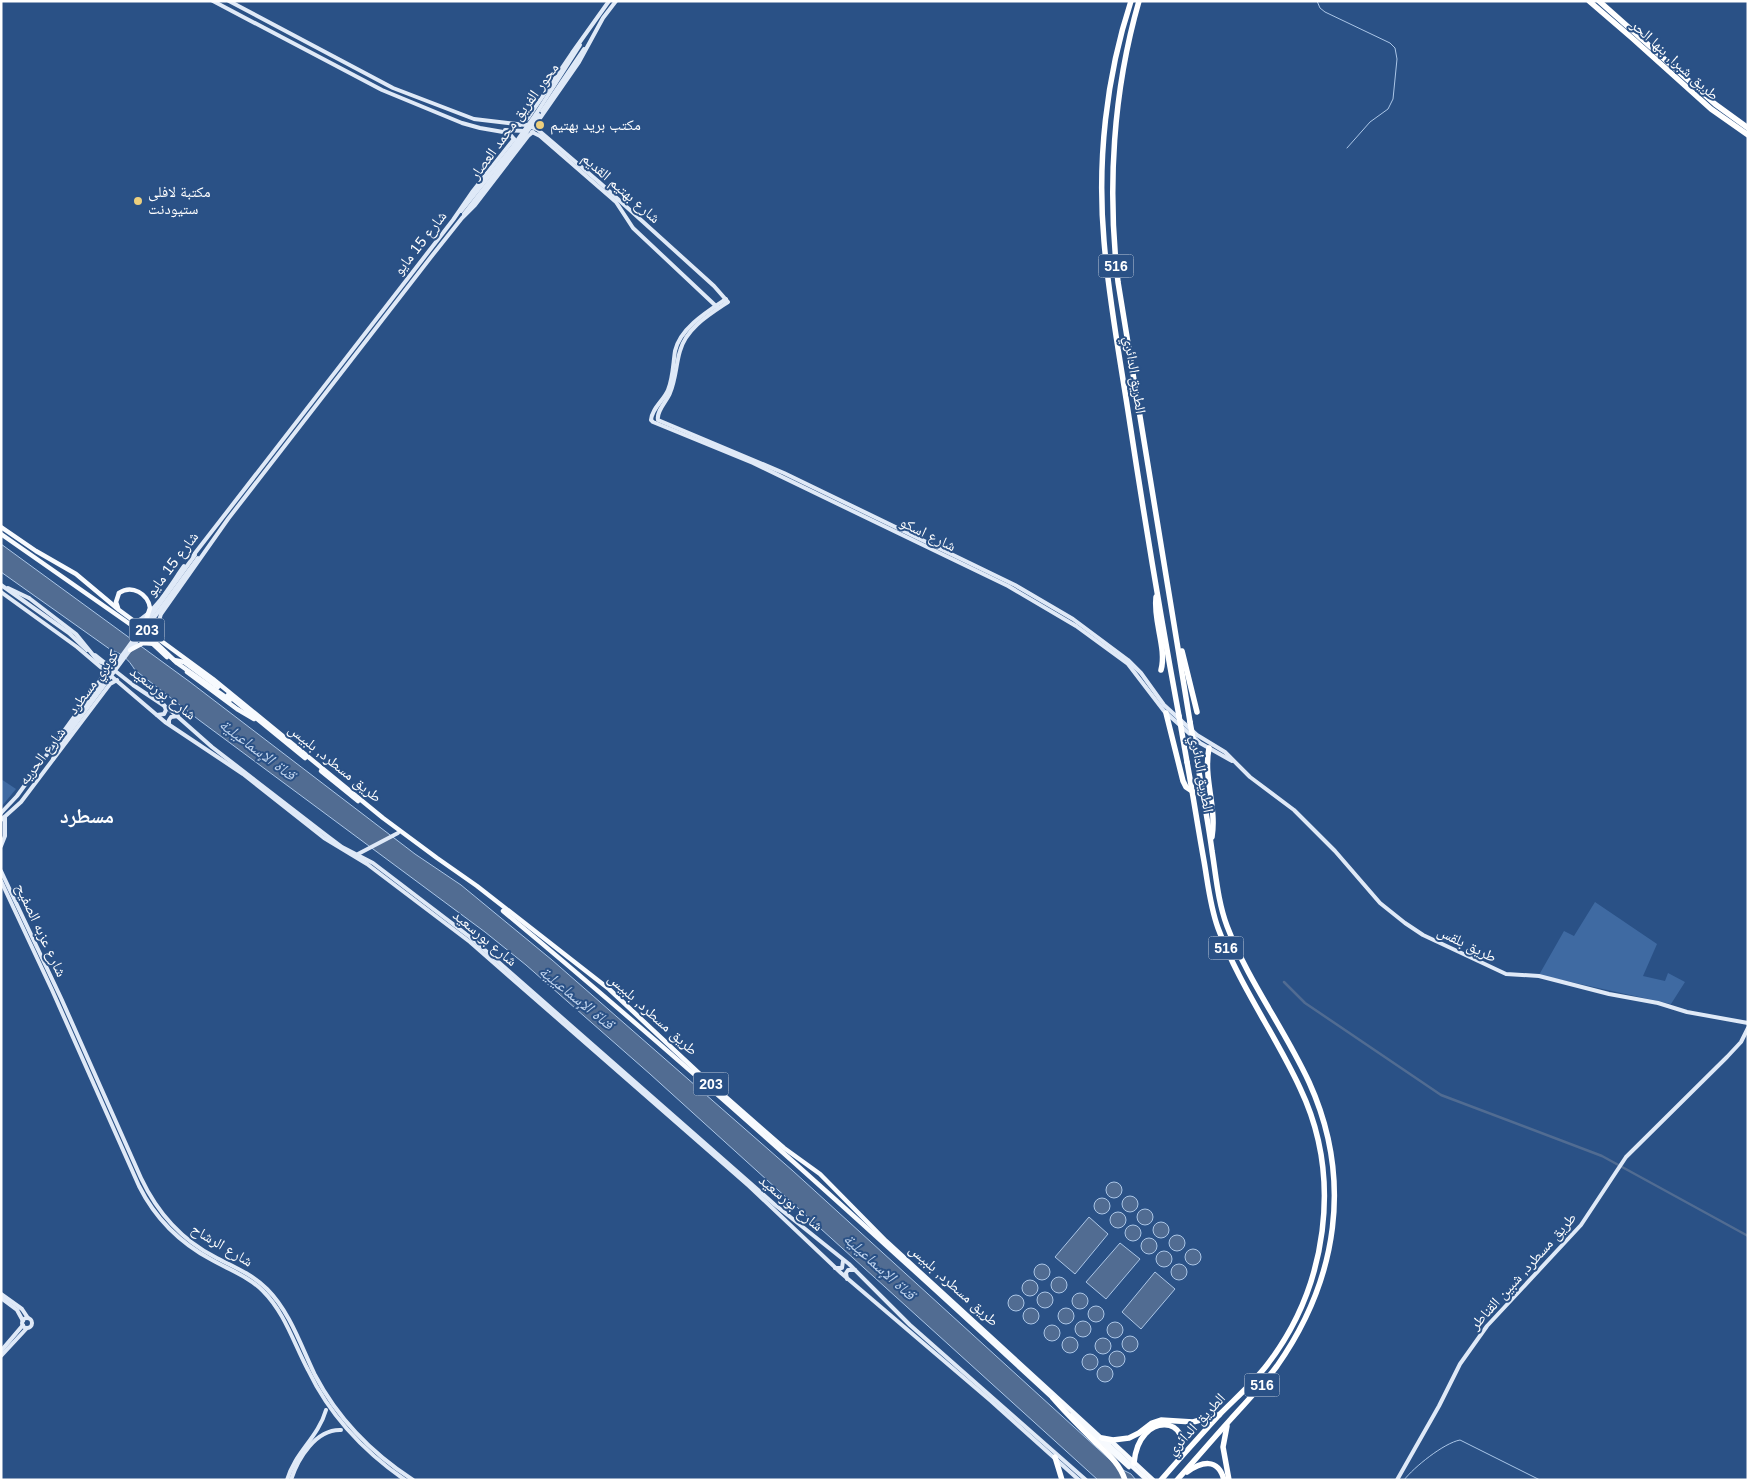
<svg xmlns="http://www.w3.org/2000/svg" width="1749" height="1481" font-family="Arial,'Noto Naskh Arabic',sans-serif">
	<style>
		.green { fill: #3f6aa2 }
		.water { fill: #516c92; stroke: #abc6e7 }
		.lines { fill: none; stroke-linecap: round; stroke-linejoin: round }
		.stream { stroke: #abc6e7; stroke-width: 1 }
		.canal { stroke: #516c92; stroke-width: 2.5 }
		.secondary { stroke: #dfe9f7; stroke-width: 4 }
		.primary { stroke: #f7fafe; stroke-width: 4.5 }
		.highway { stroke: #fff; stroke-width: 5.5 }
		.secondary-bridge { stroke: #dfe9f7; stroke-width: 4 }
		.primary-bridge { stroke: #f7fafe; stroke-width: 4.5 }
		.highway-bridge { stroke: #fff; stroke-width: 5.5 }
		.poi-dot { fill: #edcf7d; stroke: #2a5186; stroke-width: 2 }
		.labels { text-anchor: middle; stroke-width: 4; stroke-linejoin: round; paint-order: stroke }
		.shield { fill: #2a5186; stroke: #bfcbdb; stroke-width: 1 }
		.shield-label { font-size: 14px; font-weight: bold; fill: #fff }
		.street-label { font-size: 15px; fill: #fff; stroke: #2a5186 }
		.poi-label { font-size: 15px; fill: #fff; stroke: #2a5186; text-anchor: start }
		.water-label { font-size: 16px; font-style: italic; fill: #c1d5ef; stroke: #2a5186 }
		.district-label { font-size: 20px; font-weight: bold; fill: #fff; stroke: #2a5186 }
	</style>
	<rect width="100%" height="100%" fill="#2a5186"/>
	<g class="green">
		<path d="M1 779 16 789 2 806 1 805Z"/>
		<path d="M1595 902 1657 944 1643 976 1665 981 1668 973 1685 982 1671 1004 1539 975 1564 931 1574 936Z"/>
	</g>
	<g class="water">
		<path d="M1 544 190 682 415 854 461 885 552 960 793 1171 1119 1468 1131 1474 1136 1480H1098L650 1074 526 965 485 932 199 720 135 670C128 659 123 654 111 650L1 572Z"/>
		<circle cx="1114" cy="1190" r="8"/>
		<circle cx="1130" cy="1204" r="8"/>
		<circle cx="1102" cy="1206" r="8"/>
		<circle cx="1145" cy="1217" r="8"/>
		<circle cx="1118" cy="1220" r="8"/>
		<path d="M1089 1217 1108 1234 1075 1274 1055 1257Z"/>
		<circle cx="1161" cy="1230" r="8"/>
		<circle cx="1133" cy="1233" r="8"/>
		<circle cx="1177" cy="1243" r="8"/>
		<circle cx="1149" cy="1246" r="8"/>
		<path d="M1120 1243 1140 1259 1106 1299 1086 1282Z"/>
		<circle cx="1193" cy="1257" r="8"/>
		<circle cx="1164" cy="1259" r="8"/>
		<circle cx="1179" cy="1272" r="8"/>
		<circle cx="1042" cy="1272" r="8"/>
		<path d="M1155 1272 1175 1289 1141 1329 1122 1312Z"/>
		<circle cx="1059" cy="1285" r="8"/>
		<circle cx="1030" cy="1288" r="8"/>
		<circle cx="1045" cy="1300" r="8"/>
		<circle cx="1080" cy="1301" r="8"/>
		<circle cx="1016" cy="1303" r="8"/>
		<circle cx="1096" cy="1314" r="8"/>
		<circle cx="1066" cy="1316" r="8"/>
		<circle cx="1031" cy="1316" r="8"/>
		<circle cx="1083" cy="1329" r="8"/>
		<circle cx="1115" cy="1330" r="8"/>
		<circle cx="1052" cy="1333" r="8"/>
		<circle cx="1130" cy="1344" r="8"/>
		<circle cx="1070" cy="1345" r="8"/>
		<circle cx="1103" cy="1346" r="8"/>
		<circle cx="1117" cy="1359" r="8"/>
		<circle cx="1090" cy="1362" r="8"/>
		<circle cx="1105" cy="1374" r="8"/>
	</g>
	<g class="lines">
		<g class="stream">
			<path d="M1317 1 1320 8 1325 12 1390 43 1395 48 1397 59 1393 99 1388 109 1370 122 1347 148"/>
			<path d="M1404 1480C1414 1467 1444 1443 1460 1440L1540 1480"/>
		</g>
		<path class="canal" d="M1284 982 1305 1003 1441 1095 1602 1156 1748 1236"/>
		<g class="secondary">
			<path d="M213 1 382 90 462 123 480 128 509 133 514 139"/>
			<path d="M229 1 393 88 474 119 526 125 537 129 599 182 714 286 728 302C710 314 686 328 680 351 676 364 676 379 670 393 667 401 656 411 658 420L784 473 1015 585 1073 619 1128 660 1141 673 1164 705 1197 735 1225 752 1250 777 1294 810 1335 851 1380 903 1405 923 1423 935 1506 974 1539 976 1609 994 1658 1003 1687 1012 1748 1023"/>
			<path d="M542 111 584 49"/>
			<path d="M536 114 580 45"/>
			<path d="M520 125 528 118 572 53 609 1"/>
			<path d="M537 129 538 121 579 62 603 18 616 1"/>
			<path d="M505 130 525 131"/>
			<path d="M532 132 540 136 616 202 633 228 717 307"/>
			<path d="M461 211 514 145"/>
			<path d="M464 214 516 147"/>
			<path d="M726 299C708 311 680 328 675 351 673 364 673 378 668 390 664 400 652 408 651 420L653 422 753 463 1008 586 1076 626 1128 664 1164 711 1200 743 1232 761"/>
			<path d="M192 557 453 220 473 191 514 139"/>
			<path d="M1 585 69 633 87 650"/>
			<path d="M8 588 29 598"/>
			<path d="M1 592 77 647 165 722 243 774 324 838 367 864 470 942 749 1186 841 1273 991 1401 1079 1480"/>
			<path d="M136 622C156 612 171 584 184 566"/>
			<path d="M146 623 152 626 158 623"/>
			<path d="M158 639 157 627 161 614 228 519 431 257 462 218 475 205 528 136 533 132"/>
			<path d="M95 655 133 685 169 709 212 747 326 835 342 847 373 863 470 937 774 1204 849 1264 910 1325 1086 1480"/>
			<path d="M157 715 164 714 166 710 164 705"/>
			<path d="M169 724V720L171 717 178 716"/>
			<path d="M53 759 62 742"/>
			<path d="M1 813 17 796 95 688 104 674 105 671"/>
			<path d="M1 820 21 802 110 684 117 680"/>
			<path d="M1 846 5 836V817"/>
			<path d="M358 854 398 833"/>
			<path d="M1 871 61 998 141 1178C157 1212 182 1240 215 1257 234 1267 252 1274 267 1289 290 1312 301 1346 315 1375 338 1419 373 1454 413 1480"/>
			<path d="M1 881 52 990 139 1186C155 1218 180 1243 212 1260 230 1270 249 1277 263 1291 285 1313 294 1344 308 1370 330 1416 363 1451 405 1480"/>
			<path d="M835 1268H842L843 1261"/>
			<path d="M847 1279 846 1273 848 1270H855"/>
			<path d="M1 1294 22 1309 28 1318"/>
			<path d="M1 1298 17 1310 23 1321"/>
			<circle cx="27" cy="1323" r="5"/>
			<path d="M1 1351 23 1325"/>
			<path d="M1 1356 27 1328"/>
			<path d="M287 1480C295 1452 318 1438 326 1410"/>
			<path d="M291 1480C298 1458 316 1429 341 1430"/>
			<path d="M1397 1480 1439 1406 1460 1364 1487 1326 1581 1225 1626 1157 1727 1057 1741 1042 1748 1028"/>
		</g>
		<g class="primary">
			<path d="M1 527 36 551 76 574 119 610 213 679 383 818 437 858 477 886 609 989 703 1077 784 1148 820 1174 886 1241 1147 1480"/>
			<path d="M1 534 137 629 167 657"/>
			<path d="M118 608 116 602 119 593"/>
			<path d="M174 660 184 662 218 687"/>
			<path d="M187 672 237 709 254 719"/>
			<path d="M228 695 305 758"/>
			<path d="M321 771 358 801"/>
			<path d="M503 911C692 1068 874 1233 1055 1400"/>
			<path d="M1072 1415 1129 1467"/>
			<path d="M1107 1441 1112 1442 1153 1480"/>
		</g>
		<g class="highway">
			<path d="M1131 1C1106 77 1097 161 1104 241 1109 302 1121 364 1130 424 1145 522 1161 619 1179 716"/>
			<path d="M1139 1C1113 91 1107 189 1118 282L1190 722"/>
			<path d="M1589 1 1632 38 1711 109 1748 135"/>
			<path d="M1599 1 1715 104 1748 128"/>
			<path d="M1156 597C1153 621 1167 649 1161 670"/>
			<path d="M1182 651 1197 712"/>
			<path d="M1166 713 1183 781 1186 787 1192 791"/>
			<path d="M1209 748C1203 778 1217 807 1212 837"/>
			<path d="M1053 1398C1065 1412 1078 1425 1091 1438 1104 1451 1119 1461 1125 1480"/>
			<path d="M1227 1426 1223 1447 1229 1480"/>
			<path d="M1102 1438 1113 1440 1129 1438 1139 1433 1152 1423 1161 1420 1193 1422 1219 1415"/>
			<path d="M1055 1457 1062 1480"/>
			<path d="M1134 1463C1139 1409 1196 1417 1179 1458"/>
			<path d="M1187 1472C1201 1462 1218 1457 1224 1480"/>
			<path d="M1161 1480C1180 1458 1200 1436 1220 1414 1236 1398 1253 1383 1267 1365 1327 1287 1343 1178 1300 1088 1275 1034 1239 985 1218 928 1210 906 1208 884 1204 861 1198 828 1193 795 1187 762"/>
			<path d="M1177 1480C1195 1460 1212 1440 1230 1420 1246 1402 1263 1385 1277 1366 1338 1279 1353 1179 1309 1082 1284 1028 1248 981 1227 926 1218 902 1216 876 1212 851 1208 821 1202 791 1197 760"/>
		</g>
		<g class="secondary-bridge">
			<path d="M514 145 536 114"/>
			<path d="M516 147 539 115"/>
			<path d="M29 598 76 634 98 661 106 664 115 662"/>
			<path d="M60 741 195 555"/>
			<path d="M62 742 198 558"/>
		</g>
		<g class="primary-bridge">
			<path d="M119 593C132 584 148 594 150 608L144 626"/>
			<path d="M130 650 143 643 157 644 177 663 230 700"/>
		</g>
		<g class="highway-bridge">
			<path d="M1179 716 1187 762"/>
			<path d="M1190 722 1197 760"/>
		</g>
	</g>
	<g class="poi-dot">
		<circle cx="540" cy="125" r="5"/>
		<circle cx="138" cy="201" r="5"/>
	</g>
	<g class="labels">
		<g class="shield">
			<rect x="1098.5" y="254.5" width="35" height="23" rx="4"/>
			<rect x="129.5" y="618.5" width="35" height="23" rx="4"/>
			<rect x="1208.5" y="936.5" width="35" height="23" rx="4"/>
			<rect x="693.5" y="1072.5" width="35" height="23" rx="4"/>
			<rect x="1244.5" y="1373.5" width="35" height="23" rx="4"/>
		</g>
		<g class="shield-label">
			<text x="1116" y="271">516</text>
			<text x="147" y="635">203</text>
			<text x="1226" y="953">516</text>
			<text x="711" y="1089">203</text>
			<text x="1262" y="1390">516</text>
		</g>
		<g class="street-label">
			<text transform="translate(1675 60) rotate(42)" y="5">طريق شبرا, بنها الحر</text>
			<text transform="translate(514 121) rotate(-54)" y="5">محور الفريق محمد العصار</text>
			<text transform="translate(621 188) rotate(41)" y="5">شارع بهتيم القديم</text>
			<text transform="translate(420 243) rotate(-52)" y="5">شارع 15 مايو</text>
			<text transform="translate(1135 375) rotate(81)" y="5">الطريق الدائري</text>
			<text transform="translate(928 534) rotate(26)" y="5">شارع اسكو</text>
			<text transform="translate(172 564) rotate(-53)" y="5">شارع 15 مايو</text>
			<text transform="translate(93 682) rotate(-54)" y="5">كوبري مسطرد</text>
			<text transform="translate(163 693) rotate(37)" y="5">شارع بورسعيد</text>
			<text transform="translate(42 756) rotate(-53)" y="5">شارع الحريه</text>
			<text transform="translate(335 763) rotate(39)" y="5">طريق مسطرد, بلبيس</text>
			<text transform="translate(1202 774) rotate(80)" y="5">الطريق الدائري</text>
			<text transform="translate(41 930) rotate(65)" y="5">شارع عزبه الصفيح</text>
			<text transform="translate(485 938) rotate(40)" y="5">شارع بورسعيد</text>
			<text transform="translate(1467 944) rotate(26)" y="5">طريق بلقس</text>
			<text transform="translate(653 1014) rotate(42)" y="5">طريق مسطرد, بلبيس</text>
			<text transform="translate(791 1203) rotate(40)" y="5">شارع بورسعيد</text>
			<text transform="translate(222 1245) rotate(31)" y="5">شارع الرشاح</text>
			<text transform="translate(1523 1271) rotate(-48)" y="5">طريق مسطرد, شبين القناطر</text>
			<text transform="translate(954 1285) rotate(42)" y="5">طريق مسطرد, بلبيس</text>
			<text transform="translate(1196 1424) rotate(-47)" y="5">الطريق الدائري</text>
		</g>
		<g class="poi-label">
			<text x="550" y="130">مكتب بريد بهتيم</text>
			<text x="148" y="197">مكتبة لافلى<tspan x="148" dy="17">ستيودنت</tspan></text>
		</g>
		<g class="water-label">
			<text transform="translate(258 749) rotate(37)" y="6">قناة الإسماعيلية</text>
			<text transform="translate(577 997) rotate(39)" y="6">قناة الإسماعيلية</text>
			<text transform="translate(880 1266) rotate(42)" y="6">قناة الإسماعيلية</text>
		</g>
		<g class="district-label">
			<text x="87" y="823">مسطرد</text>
		</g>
	</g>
	<rect width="1749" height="1481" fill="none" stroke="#ffffff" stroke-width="5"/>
</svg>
